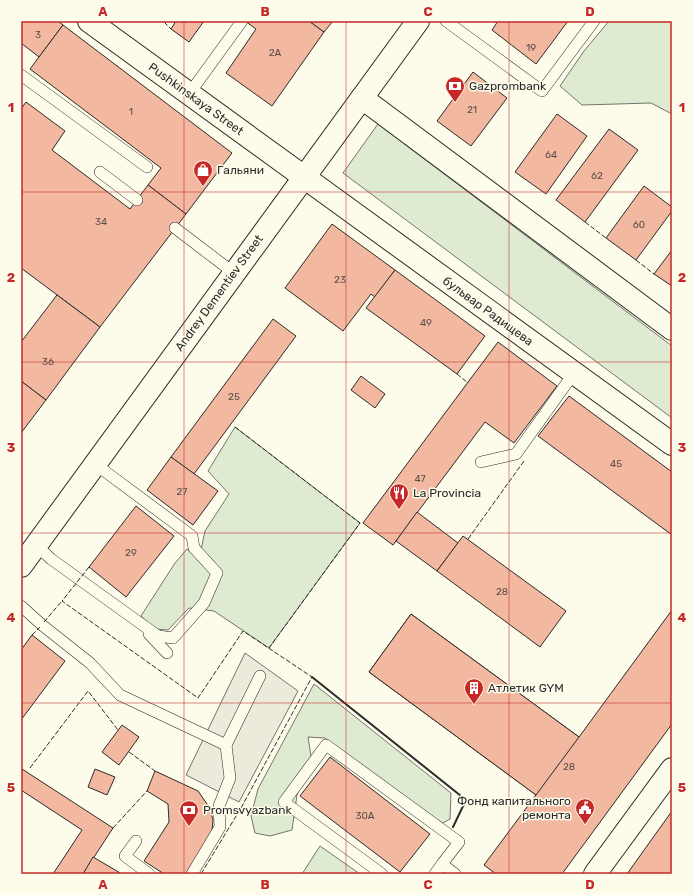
<svg xmlns="http://www.w3.org/2000/svg" width="693" height="895" font-family="Rubik,sans-serif">
	<style>
		.green { fill: #deebd1; stroke: #74746e }
		.parking { fill: #eceadb; stroke: #74746e }
		.building { fill: #f2b8a0; stroke: #2b2b2b }
		.lines { fill: none; stroke-linecap: round; stroke-linejoin: round }
		.lane-casing { stroke: #2b2b2b; stroke-width: 12 }
		.street-casing { stroke: #2b2b2b; stroke-width: 24 }
		.secondary-casing { stroke: #2b2b2b; stroke-width: 24 }
		.lane { stroke: #fdfbea; stroke-width: 11 }
		.street { stroke: #fdfbea; stroke-width: 22 }
		.secondary { stroke: #fdfbea; stroke-width: 22 }
		.fence { stroke: #2b2b2b; stroke-width: 1; stroke-dasharray: 5 2; stroke-linecap: butt }
		.wall { stroke: #2b2b2b; stroke-width: 2 }
		.grid { fill: none; stroke: #c62828; stroke-width: 1; stroke-opacity: 0.55 }
		.labels { text-anchor: middle; stroke-width: 3; stroke-linejoin: round; paint-order: stroke }
		.number-label { font-size: 10px; fill: #5d4e48 }
		.poi-label { font-size: 12px; fill: #2b2b2b; stroke: #fdfbea; text-anchor: start }
		.street-label { font-size: 12px; fill: #2b2b2b; stroke: #fdfbea }
		.neatline { fill: none; stroke: #c62828; stroke-width: 1.5 }
		.grid-label { font-size: 13px; text-anchor: middle; font-weight: bold; fill: #c62828 }
	</style>
	<rect width="100%" height="100%" fill="#fdfbea"/>
	<g class="green">
		<path d="M609 21H672V114L651 103 582 105 560 86 584 51Z"/>
		<path d="M378 124 672 346V418L343 173Z"/>
		<path d="M235 427 360 523 269 648 214 611 189 608 168 630 155 629 141 616 175 563 187 549 199 559 205 531 229 494 208 471Z"/>
		<path d="M314 684 451 793 450 819 443 823 427 815 325 738 308 737 311 756 297 795 292 830 270 836 255 833 251 816 258 789Z"/>
		<path d="M320 846 360 874H302Z"/>
	</g>
	<path class="parking" d="M245 653 298 691 239 802 186 775Z"/>
	<g class="building">
		<path d="M21 21H58L63 25 39 57 21 43Z"/>
		<path d="M176 21H204L189 42 171 29Z"/>
		<path d="M245 21H309L324 32 272 106 226 73 256 29Z"/>
		<path d="M309 21H333L324 32Z"/>
		<path d="M498 21H568L536 64 492 30Z"/>
		<path d="M63 25 232 153 186 214 148 185 161 168 30 69Z"/>
		<path d="M473 72 507 98 471 146 437 121Z"/>
		<path d="M26 102 65 131 52 150 130 209 148 185 186 214 100 327 21 268V109Z"/>
		<path d="M557 114 587 136 546 194 515 172Z"/>
		<path d="M609 129 638 150 585 222 556 200Z"/>
		<path d="M644 186 672 207V211L636 260 606 238Z"/>
		<path d="M332 224 395 270 375 297 371 294 343 331 285 288Z"/>
		<path d="M672 250V286L654 274Z"/>
		<path d="M395 270 485 336 457 374 366 308Z"/>
		<path d="M57 295 100 327 46 400 21 381V342Z"/>
		<path d="M273 319 296 336 194 474 171 457Z"/>
		<path d="M498 342 557 386 514 443 485 422 393 545 363 523Z"/>
		<path d="M361 376 385 394 375 408 351 390Z"/>
		<path d="M21 381 46 400 21 433Z"/>
		<path d="M569 396 672 472V535L538 436Z"/>
		<path d="M171 457 218 491 193 525 147 490Z"/>
		<path d="M136 506 174 536 126 597 89 567Z"/>
		<path d="M417 512 458 543 437 571 396 541Z"/>
		<path d="M463 536 566 611 540 647 437 571Z"/>
		<path d="M672 610V724L562 874H496L484 865 536 795 369 672 411 614 579 737Z"/>
		<path d="M411 614 579 737 536 795 369 672Z"/>
		<path d="M32 635 65 661 21 720V650Z"/>
		<path d="M122 725 139 737 119 765 102 752Z"/>
		<path d="M330 757 430 834 400 872 300 796Z"/>
		<path d="M22 769 113 828 83 874H53L82 830 21 790V771Z"/>
		<path d="M95 769 115 777 107 795 88 787Z"/>
		<path d="M155 771 198 791 207 804 213 819 212 832 186 874H164L144 861 169 822 168 804 147 791Z"/>
		<path d="M672 811V874H627Z"/>
		<path d="M93 857 122 874H83Z"/>
	</g>
	<g class="lines">
		<defs>
			<g id="lane">
				<path d="M446 21 542 91 594 21"/>
				<path d="M21 75 147 167"/>
				<path d="M189 94 242 21"/>
				<path d="M100 172 137 200"/>
				<path d="M175 228 234 273"/>
				<path d="M481 462 516 454 574 373"/>
				<path d="M36 545 51 559 158 636 173 638 204 603 217 573 194 548 192 536 95 464"/>
				<path d="M21 606 42 625 90 663 120 695 226 745 260 676"/>
				<path d="M149 634 167 653"/>
				<path d="M136 841 125 856 149 874"/>
				<path d="M192 874 220 827 219 806 230 778 226 745"/>
				<path d="M382 874 284 802 326 745 459 842 442 864"/>
				<path d="M435 874 442 864 455 874"/>
			</g>
			<g id="street">
				<path d="M89 21 304 177"/>
				<path d="M595 874 672 769"/>
			</g>
			<g id="secondary">
				<path d="M362 98 672 329"/>
				<path d="M304 177 672 444"/>
				<path d="M21 566 418 21"/>
			</g>
		</defs>
		<use href="#lane" class="lane-casing"/>
		<use href="#street" class="street-casing"/>
		<use href="#secondary" class="secondary-casing"/>
		<use href="#lane" class="lane"/>
		<use href="#street" class="street"/>
		<use href="#secondary" class="secondary"/>
		<g class="fence">
			<path d="M164 22 171 29"/>
			<path d="M585 222 606 238"/>
			<path d="M636 260 654 274"/>
			<path d="M457 374 468 383"/>
			<path d="M235 427 360 523 269 648"/>
			<path d="M468 539 524 461"/>
			<path d="M89 567 62 601 198 698 243 631 312 677 241 808 201 874"/>
			<path d="M44 622 62 601"/>
			<path d="M32 635 40 627"/>
			<path d="M129 752 155 771"/>
			<path d="M30 768 88 691 118 730"/>
			<path d="M113 828 147 791"/>
		</g>
		<path class="wall" d="M312 677 466 800 453 827"/>
	</g>
	<path class="grid" d="M184 21V874M346 21V874M509 21V874M21 192H672M21 362H672M21 533H672M21 703H672"/>
	<defs>
		<symbol id="bank-pin" viewBox="-11 -11 22 30"><path d="M0 17L-7.5 6A9.5 9.5 0 1 1 7.5 6Z" fill="#c62828" stroke="#fdfbea"/><path d="M-6-4H6V4H-6ZM0-2.3a2.3 2.3 0 1 0 0 4.6a2.3 2.3 0 1 0 0-4.6Z" fill="#fff"/></symbol>
		<symbol id="shop-pin" viewBox="-11 -11 22 30"><path d="M0 17L-7.5 6A9.5 9.5 0 1 1 7.5 6Z" fill="#c62828" stroke="#fdfbea"/><path d="M-5-2.5h2.3a2.7 3.5 0 0 1 5.4 0H5L5.5 6h-11ZM-1.5-2.5h3a1.5 2.3 0 0 0-3 0Z" fill="#fff"/></symbol>
		<symbol id="restaurant-pin" viewBox="-11 -11 22 30"><path d="M0 17L-7.5 6A9.5 9.5 0 1 1 7.5 6Z" fill="#c62828" stroke="#fdfbea"/><path d="M-5-6h1v4h1v-4h1v4h1v-4h1v5L-1.5 .5V6h-2V.5L-5-1ZM5-6V6H3V1.5H1.5Q1.5-4 5-6Z" fill="#fff"/></symbol>
		<symbol id="building-pin" viewBox="-11 -11 22 30"><path d="M0 17L-7.5 6A9.5 9.5 0 1 1 7.5 6Z" fill="#c62828" stroke="#fdfbea"/><path d="M-4-6H4V6H1V3H-1V6H-4ZM-2.5-4.3h1.7v1.8h-1.7ZM.8-4.3h1.7v1.8H.8ZM-2.5-1h1.7V.8h-1.7ZM.8-1h1.7V.8H.8Z" fill="#fff"/></symbol>
		<symbol id="civic-pin" viewBox="-11 -11 22 30"><path d="M0 17L-7.5 6A9.5 9.5 0 1 1 7.5 6Z" fill="#c62828" stroke="#fdfbea"/><path d="M-.6-6.5H3V-4.5H.6V-3L4-1V1h2V6H-6V1h2V-1L-.6-3ZM-1.2 2.5V6h2.4V2.5Z" fill="#fff"/></symbol>
	</defs>
	<g fill-rule="evenodd">
		<use href="#bank-pin" x="444" y="75" width="22" height="30"/>
		<use href="#shop-pin" x="192" y="159" width="22" height="30"/>
		<use href="#restaurant-pin" x="388" y="482" width="22" height="30"/>
		<use href="#building-pin" x="463" y="677" width="22" height="30"/>
		<use href="#civic-pin" x="574" y="797" width="22" height="30"/>
		<use href="#bank-pin" x="178" y="799" width="22" height="30"/>
	</g>
	<g class="labels">
		<g class="number-label">
			<text x="38" y="38">3</text>
			<text x="531" y="51">19</text>
			<text x="275" y="56">2А</text>
			<text x="472" y="113">21</text>
			<text x="131" y="115">1</text>
			<text x="551" y="158">64</text>
			<text x="597" y="179">62</text>
			<text x="101" y="225">34</text>
			<text x="639" y="228">60</text>
			<text x="340" y="283">23</text>
			<text x="426" y="326">49</text>
			<text x="48" y="365">36</text>
			<text x="234" y="400">25</text>
			<text x="616" y="467">45</text>
			<text x="420" y="482">47</text>
			<text x="182" y="495">27</text>
			<text x="131" y="556">29</text>
			<text x="502" y="595">28</text>
			<text x="569" y="770">28</text>
			<text x="365" y="819">30А</text>
		</g>
		<g class="poi-label">
			<text x="469" y="90">Gazprombank</text>
			<text x="217" y="174">Гальяни</text>
			<text x="413" y="497">La Provincia</text>
			<text x="488" y="692">Атлетик GYM</text>
			<text x="571" y="805" text-anchor="end">Фонд капитального<tspan x="571" dy="14">ремонта</tspan></text>
			<text x="203" y="814">Promsvyazbank</text>
		</g>
		<g class="street-label">
			<text transform="translate(196 99) rotate(36)" y="4">Pushkinskaya Street</text>
			<text transform="translate(219 293) rotate(-54)" y="4">Andrey Dementiev Street</text>
			<text transform="translate(488 311) rotate(36)" y="4">бульвар Радищева</text>
		</g>
	</g>
	<rect width="693" height="895" fill="none" stroke="#fdfbea" stroke-width="44"/>
	<rect x="22" y="22" width="649" height="851" class="neatline"/>
	<g class="grid-label">
		<text x="103" y="16">A</text>
		<text x="265" y="16">B</text>
		<text x="428" y="16">C</text>
		<text x="590" y="16">D</text>
		<text x="11" y="112">1</text>
		<text x="682" y="112">1</text>
		<text x="11" y="282">2</text>
		<text x="682" y="282">2</text>
		<text x="11" y="452">3</text>
		<text x="682" y="452">3</text>
		<text x="11" y="622">4</text>
		<text x="682" y="622">4</text>
		<text x="11" y="792">5</text>
		<text x="682" y="792">5</text>
		<text x="103" y="889">A</text>
		<text x="265" y="889">B</text>
		<text x="428" y="889">C</text>
		<text x="590" y="889">D</text>
	</g>
</svg>
